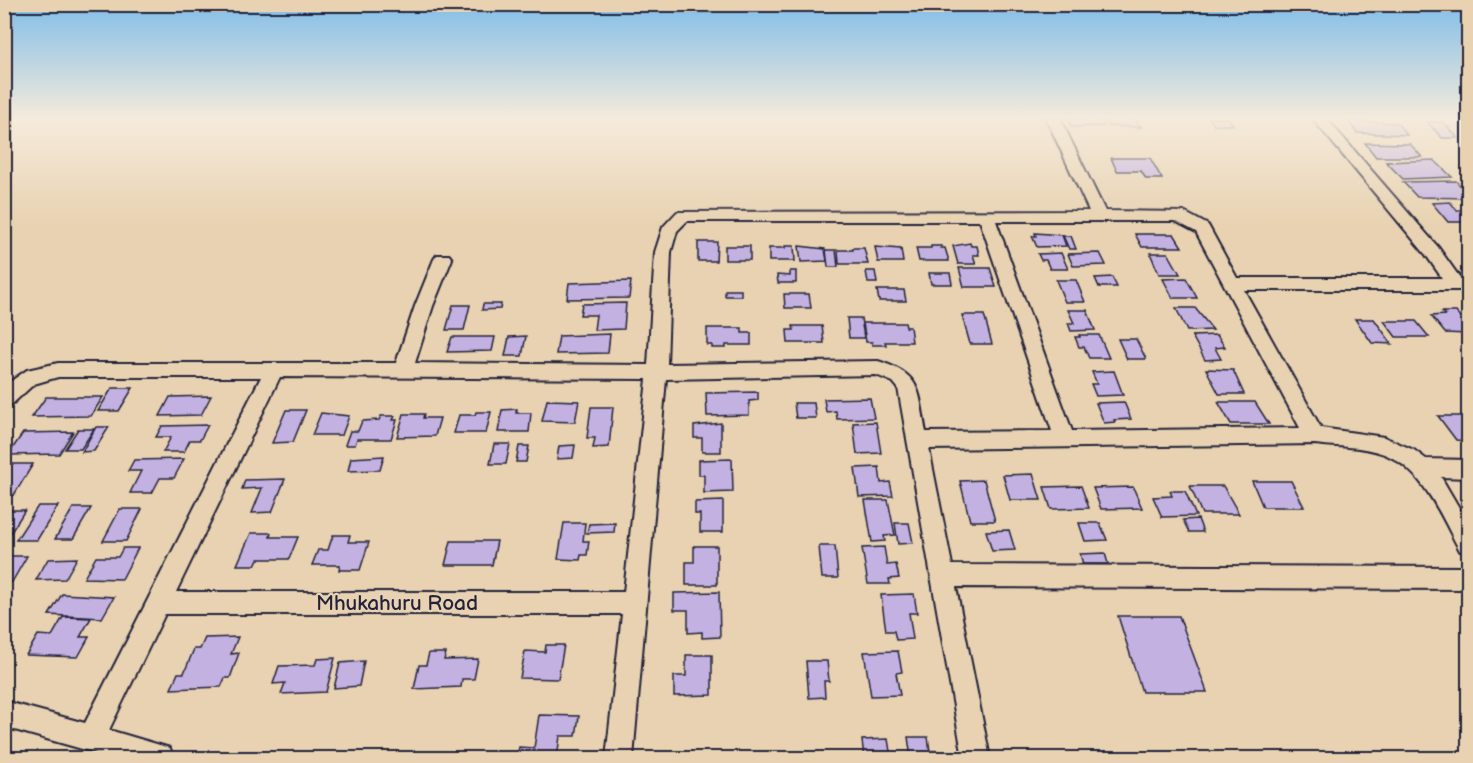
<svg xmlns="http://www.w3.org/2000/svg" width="1473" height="763" font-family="'Balsamiq Sans',sans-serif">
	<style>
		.building { fill: #c3b1e2; stroke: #22223b; stroke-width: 1.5 }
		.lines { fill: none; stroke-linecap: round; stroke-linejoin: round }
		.minor-casing { stroke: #22223b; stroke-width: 4 }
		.minor { fill: #e8d2b1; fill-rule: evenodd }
		.labels { text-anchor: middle; stroke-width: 4.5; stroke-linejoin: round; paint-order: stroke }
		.near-street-label { font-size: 21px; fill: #22223b; stroke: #e8d2b1 }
	</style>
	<rect width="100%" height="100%" fill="#e8d2b1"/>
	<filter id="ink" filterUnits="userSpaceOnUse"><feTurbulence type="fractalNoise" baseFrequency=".0167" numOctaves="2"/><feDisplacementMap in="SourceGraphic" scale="12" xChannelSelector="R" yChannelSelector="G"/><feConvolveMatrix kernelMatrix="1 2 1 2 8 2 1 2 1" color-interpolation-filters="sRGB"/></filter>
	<g filter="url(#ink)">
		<g class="building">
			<path d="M1069 118H1099L1104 126 1071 127Z"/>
			<path d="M1103 118H1134L1141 127 1108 126Z"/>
			<path d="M1209 118H1228L1233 125H1214Z"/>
			<path d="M1348 121 1397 123 1407 135 1357 133Z"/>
			<path d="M1427 122H1443L1458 138H1442Z"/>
			<path d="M1365 143 1410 144 1422 157H1376Z"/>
			<path d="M1111 158H1150L1162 179H1146L1141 171H1117Z"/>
			<path d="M1434 160 1452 177 1403 179 1386 162Z"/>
			<path d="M1456 181 1468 194V198L1417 197 1403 182Z"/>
			<path d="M1450 202 1457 210H1468V222H1448L1432 203Z"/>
			<path d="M1035 233 1062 235 1066 246 1037 247 1032 236H1036Z"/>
			<path d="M1135 234H1174L1182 247H1142Z"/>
			<path d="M1063 236H1071L1076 249H1069Z"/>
			<path d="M698 242H717L716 261H698Z"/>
			<path d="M970 243 971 246H977L979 255H973L976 264H958L953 246Z"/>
			<rect x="725" y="246" width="25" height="14"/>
			<path d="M785 246H794L795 261H769V248H785Z"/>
			<path d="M799 246 825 249 827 261 801 262Z"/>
			<path d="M931 246H941V248H945L949 261H919L916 248H931Z"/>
			<path d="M875 247 901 249 903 262H878Z"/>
			<path d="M853 248H864L868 264H839L838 250H853Z"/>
			<path d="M826 250H836L838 267H828Z"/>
			<path d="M1061 253 1068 269H1050L1046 260H1041L1038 254Z"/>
			<path d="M1100 253 1106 265 1073 266 1068 254Z"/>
			<path d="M1150 253H1168L1180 274H1159Z"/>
			<path d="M959 268H990L996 287H964Z"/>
			<path d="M790 271H796V283H778L777 275 790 276Z"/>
			<path d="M866 271H875L877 283H868Z"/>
			<path d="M929 273H950L952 284H931Z"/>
			<path d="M1112 277 1117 287H1099L1095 278Z"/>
			<path d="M1186 278 1197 298H1173L1163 279Z"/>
			<path d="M1056 280H1076L1085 302H1065Z"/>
			<path d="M631 281 629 298 567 299 569 283Z"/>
			<rect x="725" y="290" width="16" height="6"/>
			<path d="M877 290H904L906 301H879Z"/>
			<path d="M784 294H809L811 308H785Z"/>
			<path d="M626 303 624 329 594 330 596 315H580L582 304Z"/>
			<path d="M483 304H501L500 309 482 310Z"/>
			<path d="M453 305H470L464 330H446Z"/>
			<path d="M1176 308H1195L1213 330 1187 331Z"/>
			<path d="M1068 310H1087L1095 330 1071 331 1068 323H1074Z"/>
			<path d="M1442 312H1456L1468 326V334L1445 333 1431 316 1445 315Z"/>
			<path d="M962 315H984L992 344H970Z"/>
			<path d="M847 318H861L864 338H849Z"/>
			<path d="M1355 319H1374L1392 344 1372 343Z"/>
			<path d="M1384 321H1416L1429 337H1396Z"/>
			<path d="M863 323H905L906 327H910L912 342H885L886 345H872V342H866Z"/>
			<path d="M793 326H822L824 343H788L787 330H794Z"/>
			<path d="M707 328H742V333H751V345H726V348H712V345H707Z"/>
			<path d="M610 334 608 353 556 354 559 336Z"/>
			<path d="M1079 335H1099L1109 358H1089L1084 347H1079L1075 337H1080Z"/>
			<path d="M1217 335 1225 347 1215 348 1221 359 1205 360 1192 336Z"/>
			<path d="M526 336 522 356H505L509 337Z"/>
			<path d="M452 337H495L492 351 447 352Z"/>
			<path d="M1118 339H1136L1146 359H1127Z"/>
			<path d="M1206 369 1233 370 1244 394H1219Z"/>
			<path d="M1114 371 1123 395 1096 396 1091 384H1097L1092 372Z"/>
			<path d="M112 388H133L119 411H98Z"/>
			<path d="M758 392V400L749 401V415L707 416 706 393Z"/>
			<path d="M211 396 201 415 160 416 170 397Z"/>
			<path d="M46 397H103L91 416 32 417Z"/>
			<path d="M870 398 874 418 837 419 836 411 826 412 824 399Z"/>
			<path d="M547 400 579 401 575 422 542 421Z"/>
			<path d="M1124 402 1131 419 1114 420 1115 422 1104 423 1096 403Z"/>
			<path d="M1218 402H1255L1269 424H1231Z"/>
			<path d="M794 403H814L816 418H796Z"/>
			<path d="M591 407H613L609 447 593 448 595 438H587Z"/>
			<path d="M517 409 516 413H531L529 432H498L502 410Z"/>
			<path d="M286 410H306L293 442 272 443Z"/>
			<path d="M476 412H491L486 433H454L459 415H475Z"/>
			<path d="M321 413 349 416 342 435H312Z"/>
			<path d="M404 414H424L423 418H440L435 436 397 437Z"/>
			<path d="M381 416H395L393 420H397L391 439H357L355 445H345L350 431H358L362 421 379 420Z"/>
			<path d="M1438 416H1468V437H1463L1466 441 1456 440Z"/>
			<path d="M876 422 881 453 857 454 853 423Z"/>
			<path d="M721 423V452H702V438H694V426Z"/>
			<path d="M208 425 200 440H190L184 452H163L171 437H156L162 426Z"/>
			<path d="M96 427H109L94 451 82 452Z"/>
			<path d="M78 429H94L81 449H65Z"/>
			<path d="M73 432 59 454 8 455 23 433Z"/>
			<path d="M494 444H510L506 464H490Z"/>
			<path d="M575 445 573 458 557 459 559 446Z"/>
			<path d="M519 446H529L526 462H516Z"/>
			<path d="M384 456 380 470 348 471 351 458Z"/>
			<path d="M184 459 174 478H160L152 493H130L141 471H128L134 460Z"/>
			<path d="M732 459 733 492 704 493V475H699V460Z"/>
			<path d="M4 464H33L14 495H4Z"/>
			<path d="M879 467 881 483 890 482 893 496 859 497 855 468Z"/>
			<path d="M1033 474 1041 500H1010L1003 475Z"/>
			<path d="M285 479 272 512 252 513 262 488 242 489 245 480Z"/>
			<path d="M984 480 995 521H970L960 481Z"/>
			<path d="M1252 481H1291L1304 507H1263Z"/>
			<path d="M1081 486 1089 508 1051 509 1044 487Z"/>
			<path d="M1190 486H1223L1239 514H1202Z"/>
			<path d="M1133 487 1142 508 1101 509 1093 488Z"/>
			<path d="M1170 491H1185L1196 516 1162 517 1153 497 1172 496Z"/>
			<path d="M865 500H888L895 535 884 536 885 541 872 542Z"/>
			<path d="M723 501V532H700V514H695V502Z"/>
			<path d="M38 506H58L37 540H16Z"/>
			<path d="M73 508H91L73 539H55Z"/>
			<path d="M120 509H142L126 541H103Z"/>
			<path d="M4 510H25L8 537H4Z"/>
			<path d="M1198 519 1203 532H1189L1183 520Z"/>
			<path d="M564 523H585L583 541H589L587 555H581L580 560 558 559Z"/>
			<path d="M615 523 614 532 587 533 589 524Z"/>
			<path d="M895 523H909L913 543 898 544Z"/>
			<path d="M1079 523H1100L1107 540 1085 541Z"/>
			<path d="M1009 530 1015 550 992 551 986 531Z"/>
			<path d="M251 533H271L270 537H298L289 559H258L255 565H237Z"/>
			<path d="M333 535H350L348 542H369L360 570H339L340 565H312L318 550H328Z"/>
			<path d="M451 541H497L492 565H445Z"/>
			<path d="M694 546H717V585H686V562H694Z"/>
			<path d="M819 546H835L838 578H822Z"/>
			<path d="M884 547 887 565 896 564 899 578 889 579 890 584H868L862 548Z"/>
			<path d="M123 548H138L122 579 84 578 96 557H118Z"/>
			<path d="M1105 553 1108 564H1083L1080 554Z"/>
			<path d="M4 556H27L12 582H4Z"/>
			<path d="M77 558 65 579 36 580 48 559Z"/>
			<path d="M719 592 720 637 702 638V632L688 633V610H674V593Z"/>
			<path d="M62 594 114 597 102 618 49 615Z"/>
			<path d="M914 594 917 613H909L913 639 896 640 894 631H886L881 595Z"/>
			<path d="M1118 616H1179L1207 692H1142Z"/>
			<path d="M63 617 91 618 80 637H89L78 657 26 655 38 635 52 636Z"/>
			<path d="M238 637 231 654 239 653 230 678H225L221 687 171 689 178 673H184L194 649H200L205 638Z"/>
			<path d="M546 645H564L558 679 520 678 525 651 545 652Z"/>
			<path d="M898 651 902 672 896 673 900 695 871 696 864 652Z"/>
			<path d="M429 653H446L444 660 478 659 474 679H462L461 687 414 689 419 665H426Z"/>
			<path d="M686 655H712V695L674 696V676H686Z"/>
			<path d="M335 658 326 692 281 694 285 683 273 684 279 666 315 665 317 659Z"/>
			<path d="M364 661 359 686 334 688 340 663Z"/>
			<path d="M806 661H827L829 681H824L825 697 809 698Z"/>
			<path d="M539 715 579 716 576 736H560L557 758H517L519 747 534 748Z"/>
			<path d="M908 737H928L930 751H939L941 758H911Z"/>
			<path d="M888 739 891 758H864L862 740Z"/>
		</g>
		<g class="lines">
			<defs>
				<path id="minor" d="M1046 118H1060L1105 211 1184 212 1208 225 1237 278H1442L1426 255 1312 118H1326L1438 247 1460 278H1468V290H1244L1321 428 1384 437 1414 450 1426 459 1468 460V478L1441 477 1468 523V554L1460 551C1441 516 1424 470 1384 454 1363 446 1337 447 1315 444L929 449 952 565 1468 567V589L956 587 990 758H963L898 388 893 382 876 375 666 379 633 758H606L622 614H165L109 730 170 748 173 758H114L4 727V701L85 723 261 377H58L34 384 11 405 4 408V386L27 370 58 363H396L415 306 434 259 437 255H449L452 259 433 306 415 363 648 365 655 252 663 227 677 212 1089 211ZM687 221H980L1052 431 926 432C918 391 923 375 878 361L667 364 671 252 677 231ZM996 221H1175L1196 232 1300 428 1072 431ZM280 377 647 379 624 592H176Z"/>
			</defs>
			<use href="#minor" class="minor-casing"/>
			<use href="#minor" class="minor"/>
		</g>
	</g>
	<linearGradient id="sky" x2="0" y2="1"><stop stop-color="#81bde8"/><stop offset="0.53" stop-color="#f5ebdc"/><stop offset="1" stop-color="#f5ebdc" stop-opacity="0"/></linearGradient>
	<rect width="1473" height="224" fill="url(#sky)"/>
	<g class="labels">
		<g class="near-street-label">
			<text x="397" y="610">Mhukahuru Road</text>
		</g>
	</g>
	<rect width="1473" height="763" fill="none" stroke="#e8d2b1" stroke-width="24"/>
	<rect x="12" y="12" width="1449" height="739" fill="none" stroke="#22223b" stroke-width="2" filter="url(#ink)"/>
</svg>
